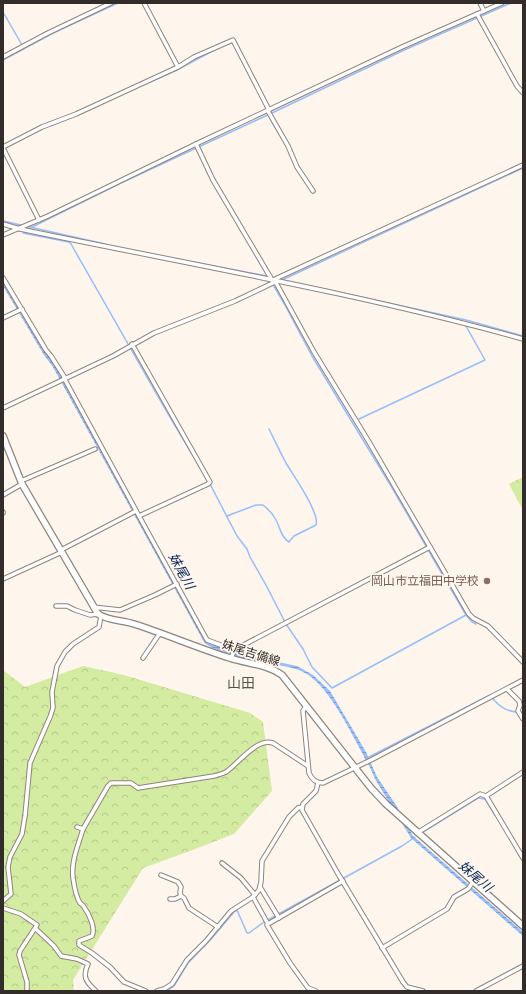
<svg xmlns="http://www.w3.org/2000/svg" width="526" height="994" font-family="'Archivo Narrow','Noto Sans JP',sans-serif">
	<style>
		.forest { fill: url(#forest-crowns) }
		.water { fill: url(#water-rules) }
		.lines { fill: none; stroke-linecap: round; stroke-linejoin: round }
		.stream { stroke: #94befd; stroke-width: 1.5 }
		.street-casing { stroke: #8e847b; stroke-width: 5.5 }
		.secondary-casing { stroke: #8e847b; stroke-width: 8 }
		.street { stroke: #fff; stroke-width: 3.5 }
		.secondary { stroke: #fff; stroke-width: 5.5 }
		.education-dot { fill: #8d6e63; stroke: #fef5ec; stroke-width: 1.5 }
		.labels { text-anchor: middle; stroke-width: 3.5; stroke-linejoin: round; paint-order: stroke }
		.education-label { font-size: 12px; fill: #785e54; stroke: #fef5ec; text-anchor: end }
		.street-label { font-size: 12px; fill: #322d2a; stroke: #fef5ec }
		.water-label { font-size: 13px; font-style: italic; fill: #01265b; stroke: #fef5ec }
		.quarter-label { font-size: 14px; fill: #5c5249; stroke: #fef5ec }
	</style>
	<defs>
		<pattern id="forest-crowns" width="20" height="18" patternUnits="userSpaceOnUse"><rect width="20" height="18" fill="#d4eba2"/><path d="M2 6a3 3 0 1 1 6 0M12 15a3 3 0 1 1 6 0" fill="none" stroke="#b6ca8c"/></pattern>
		<pattern id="water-rules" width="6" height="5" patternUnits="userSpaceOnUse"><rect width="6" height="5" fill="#94befd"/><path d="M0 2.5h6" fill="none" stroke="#799bcd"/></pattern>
	</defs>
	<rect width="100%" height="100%" fill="#fef5ec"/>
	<g class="forest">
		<path d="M523 477V510L509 484Z"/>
		<path d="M83 666 124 675 250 713 263 722 272 791 234 834 190 851 143 868 73 980 74 991H3V670L25 687Z"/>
	</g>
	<path class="water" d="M3 280 23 314 22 315 60 373 210 643 240 654 297 666 313 675 330 691 366 752 377 777 396 805 413 836 523 932V936L411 838 375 779 369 765H368L364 757V756C350 731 331 690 307 674 292 665 272 665 254 661 243 659 233 655 222 651 215 649 209 647 204 642L53 367 44 355 3 286Z"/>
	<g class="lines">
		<g class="stream">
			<path d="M3 12 22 45"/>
			<path d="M3 60 53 33 118 3"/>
			<path d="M150 82 175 71 220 47"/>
			<path d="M268 115 276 129"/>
			<path d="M52 125 80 114 100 105"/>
			<path d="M3 221 105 244"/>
			<path d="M30 228 123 182 272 113 402 51 511 3"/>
			<path d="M23 233 69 242 71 244 168 414 210 484 237 536 247 549 250 557 266 585 286 624 303 649 312 667 332 688 466 615"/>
			<path d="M177 259 267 276"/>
			<path d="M282 280 523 168"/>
			<path d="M283 280 466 320 523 336"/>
			<path d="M274 286 285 305 312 356 391 486 466 615 472 622 476 624"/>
			<path d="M359 419 485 360 466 326"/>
			<path d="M227 516 256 505H263C268 509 273 514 276 520 280 527 281 538 289 542L294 536 316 525C320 513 293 475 286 463 280 452 275 441 269 429"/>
			<path d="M493 699C500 707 506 711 517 712"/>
			<path d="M367 758 490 695"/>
			<path d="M423 832 478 798 485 799 495 815"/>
			<path d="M511 840 523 862"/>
			<path d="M167 991 174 986 188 963 212 938 234 912 237 910 247 933H249L264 922 402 846 415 837"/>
		</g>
		<defs>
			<g id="street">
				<path d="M144 3 178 67 194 57 233 40 269 110"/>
				<path d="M480 3 484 11"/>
				<path d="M477 14 517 86 523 93"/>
				<path d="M3 57 48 33 111 3"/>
				<path d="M268 111 288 146 297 167 313 191"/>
				<path d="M196 144 213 180 272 280"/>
				<path d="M3 147 42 127 76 114 178 67"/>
				<path d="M3 148 39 220"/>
				<path d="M3 224 20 229C188 264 358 293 523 339"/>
				<path d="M3 235 48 216 196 144 402 47 502 3"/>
				<path d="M3 278 46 350 51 356 65 378"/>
				<path d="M273 280 523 165"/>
				<path d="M275 281 314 352 369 442 469 614 473 618 488 626 523 662"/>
				<path d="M3 318 22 309"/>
				<path d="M64 378 139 516 208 484 210 482 132 344"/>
				<path d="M3 408 113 356 154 333 235 301 275 282"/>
				<path d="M21 481 95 449"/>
				<path d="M3 495 22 484"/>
				<path d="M3 512V513"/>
				<path d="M139 516 207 640 234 650"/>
				<path d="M61 550 136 511"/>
				<path d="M3 579 62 552"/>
				<path d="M56 606H67L75 610 90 615 98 614"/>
				<path d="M93 607 120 610 155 595 177 584"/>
				<path d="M143 658 160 633"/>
				<path d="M231 659 234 650 430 547"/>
				<path d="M507 689 519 701 520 705 518 711 523 719"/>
				<path d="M306 706 303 711 309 773C312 780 316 783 323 783L371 760 523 680"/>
				<path d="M318 783 316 791 303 804 302 810 337 872 403 982 407 987 423 991"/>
				<path d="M486 796 523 772"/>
				<path d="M77 827 83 829 108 786 111 783H131L138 788 214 776C218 775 222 774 226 772 239 763 256 738 273 743L308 766"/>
				<path d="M83 829C78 846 71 861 73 878 74 885 76 897 80 903 81 904 83 905 84 907 89 914 96 928 92 936L79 941V945L92 953 110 967 124 982 146 991"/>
				<path d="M417 833 480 794 486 796 523 858"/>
				<path d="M222 863 241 878 255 895"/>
				<path d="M161 875 178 882 181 887 180 892 181 896 184 898 189 908 218 927"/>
				<path d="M260 887 279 918"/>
				<path d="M253 897 268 924 267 925 290 963 308 988 316 991"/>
				<path d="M170 899H175L181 896"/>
				<path d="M3 901 11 894 8 867 10 857 22 834 25 816 30 763 50 717 53 708 52 692 57 666 65 652 73 644 99 627 101 616"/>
				<path d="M3 908 21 914 37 925 20 951 19 955 27 982V991"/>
				<path d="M268 924 343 881"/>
				<path d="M36 929 54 946 61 956 77 959 88 964C82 977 86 982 96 991"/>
				<path d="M382 948 447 909 454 897 468 889 473 882"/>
				<path d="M157 991 164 989 172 984 187 960 206 941 231 911 253 897 259 890 261 882 262 861 289 817 298 808 302 807"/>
				<path d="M476 991 523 966"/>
			</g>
			<path id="secondary" d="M3 436 22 484 98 614C109 621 122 620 134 624 166 634 197 648 230 658 247 664 267 664 282 675L371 788 386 804 523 926"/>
		</defs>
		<use href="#street" class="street-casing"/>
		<use href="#secondary" class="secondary-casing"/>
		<use href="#street" class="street"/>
		<use href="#secondary" class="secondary"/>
	</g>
	<circle class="education-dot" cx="487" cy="581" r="4"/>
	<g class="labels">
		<g class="education-label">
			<text x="479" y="585">岡山市立福田中学校</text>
		</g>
		<g class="street-label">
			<text transform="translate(251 653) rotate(18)" y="4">妹尾吉備線</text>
		</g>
		<g class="water-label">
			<text transform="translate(182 571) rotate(61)" y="5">妹尾川</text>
			<text transform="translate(476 876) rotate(41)" y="5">妹尾川</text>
		</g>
		<g class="quarter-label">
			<text x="241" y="688">山田</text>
		</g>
	</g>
	<rect width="526" height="994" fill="none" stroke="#322d2a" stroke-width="8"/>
</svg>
